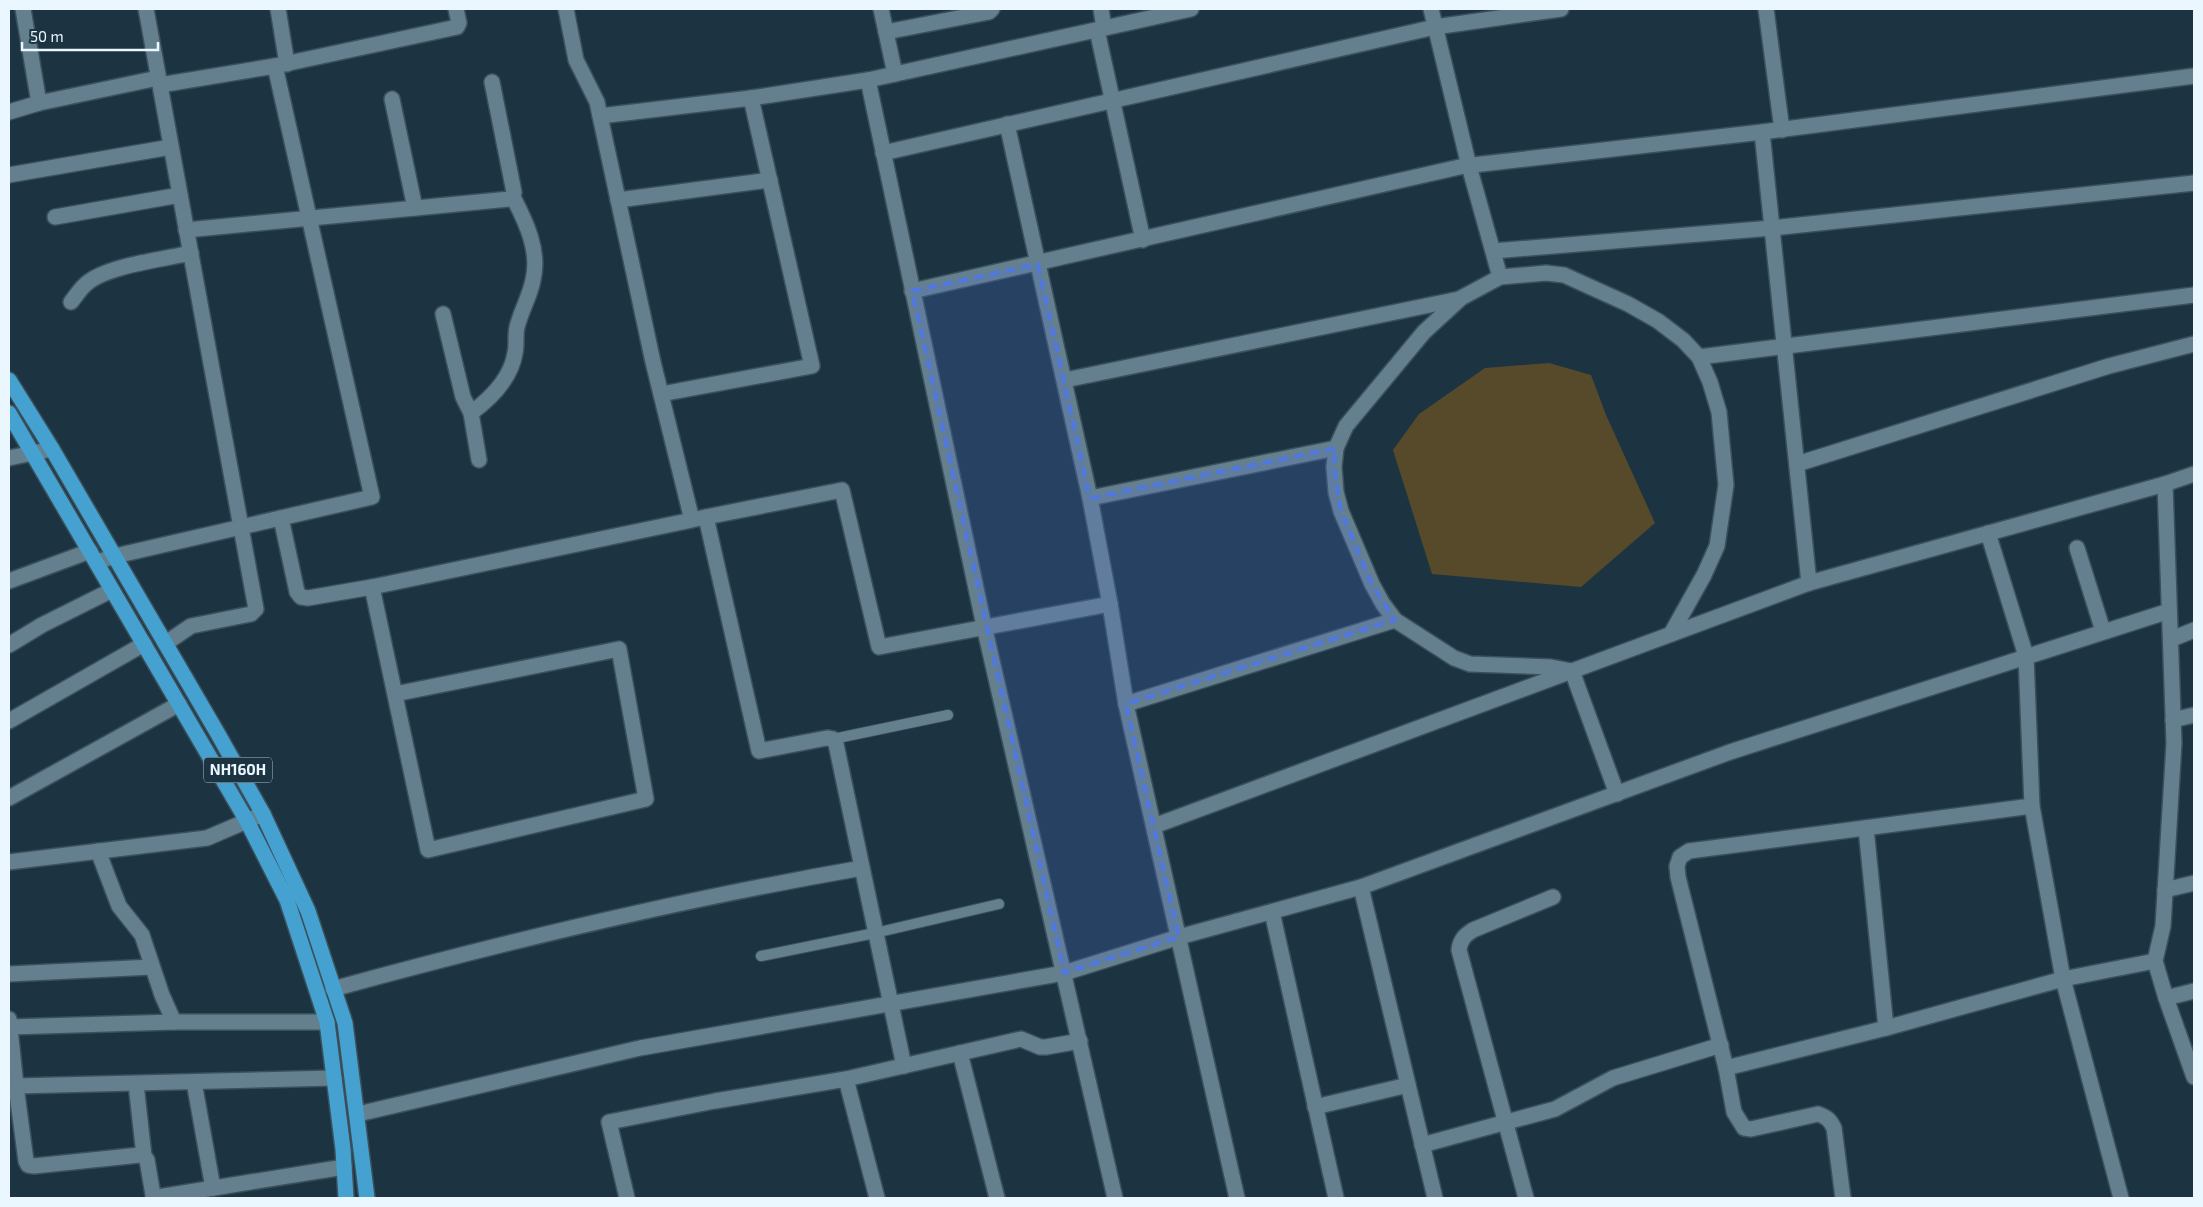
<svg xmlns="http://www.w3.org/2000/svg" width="2203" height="1207" font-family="'Exo 2',sans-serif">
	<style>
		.green { fill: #564a2b }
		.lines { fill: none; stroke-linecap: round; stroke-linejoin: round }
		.service-casing { stroke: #3b505b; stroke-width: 12 }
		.minor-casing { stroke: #3b505b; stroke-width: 18 }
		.trunk-casing { stroke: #3b505b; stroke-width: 18 }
		.service { stroke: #647f8e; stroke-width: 10 }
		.minor { stroke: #647f8e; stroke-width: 15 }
		.trunk { stroke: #45a2d0; stroke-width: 15 }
		.marked { fill: #5078e2; fill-opacity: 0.2; stroke: #5078e2; stroke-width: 4; stroke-dasharray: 10 6; stroke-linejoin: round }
		.labels { text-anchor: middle; stroke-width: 5; stroke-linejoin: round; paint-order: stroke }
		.shield { fill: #1c3442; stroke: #adbcc6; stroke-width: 1 }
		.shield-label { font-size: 15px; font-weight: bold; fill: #ebf7fe }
	</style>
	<rect width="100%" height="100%" fill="#1c3442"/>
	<path class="green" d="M1549 363 1591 375 1606 415 1655 523 1581 587 1432 574 1393 450 1419 414 1485 368Z"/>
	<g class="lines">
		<defs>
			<g id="service">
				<path d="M833 739 948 715"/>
				<path d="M761 956 875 933 999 904"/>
			</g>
			<g id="minor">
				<path d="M23 9 39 103"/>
				<path d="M146 9 256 609 251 614 191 626 166 643"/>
				<path d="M278 9 287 64"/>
				<path d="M881 9 895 74"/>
				<path d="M1101 9 1104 28"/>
				<path d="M1431 9 1469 166 1500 277"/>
				<path d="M1766 9 1782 130"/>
				<path d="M1097 30 1143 240"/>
				<path d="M886 32 989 12 992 9"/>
				<path d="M275 66 457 27 459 23 456 9"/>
				<path d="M751 98 868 80"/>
				<path d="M392 99 415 208"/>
				<path d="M9 112 39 103 158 78"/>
				<path d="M600 116 751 98 812 366 661 394"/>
				<path d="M1007 124 1090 498 1110 604 1126 704 1237 1198"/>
				<path d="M1762 132 1809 583 2165 484"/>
				<path d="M883 153 1435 27 1561 9"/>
				<path d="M9 175 171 147"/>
				<path d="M618 200 770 180"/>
				<path d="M55 217 180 195"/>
				<path d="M186 230 510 199 513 197 514 192 492 82"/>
				<path d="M1493 251 1772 228 2194 183"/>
				<path d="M912 291 1464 166 1762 132 2194 76"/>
				<path d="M71 302C76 296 80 289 86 284 105 266 164 259 191 253"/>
				<path d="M443 314 463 397 471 413"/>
				<path d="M1699 357 2194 295"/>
				<path d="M1065 380 1459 299"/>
				<path d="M9 458 52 449"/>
				<path d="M479 460 471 413C490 399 511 379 515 353 517 345 515 336 517 327 521 311 530 296 533 280 540 251 526 222 513 197"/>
				<path d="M1797 464 2109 366 2194 344"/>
				<path d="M2194 474 2165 484 2174 743 2163 926 2155 961 2166 998 2194 1077"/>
				<path d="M1090 498 1336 448"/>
				<path d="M706 517 759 751 827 738 833 739 836 744 904 1066"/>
				<path d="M281 518 297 592 301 597 308 598 372 587"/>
				<path d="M696 519 842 490 879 647 1110 604"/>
				<path d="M1988 533 2026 656 2032 806 2063 979 2155 961"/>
				<path d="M2077 548 2103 631"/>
				<path d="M97 562 115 556 372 497 275 66 160 85"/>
				<path d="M9 581 90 551"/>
				<path d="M2172 639 2194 630"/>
				<path d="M9 645 42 625 112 590"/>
				<path d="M395 694 619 649 646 799 428 850C409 762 391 675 372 587L692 520 653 362 597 102 576 60 566 9"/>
				<path d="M1126 704 1395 620"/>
				<path d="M2173 720 2194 715"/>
				<path d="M9 721 144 644"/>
				<path d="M1617 794 1572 671 1551 667 1470 664 1454 658 1395 620 1383 604 1372 584 1341 511 1336 492 1334 467 1336 448 1346 426 1424 332 1461 298 1500 277 1546 273 1564 275 1628 304 1658 321 1683 340 1699 357 1710 382 1719 412 1726 485 1717 546 1704 575 1671 634"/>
				<path d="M9 798 179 704"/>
				<path d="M1154 826 1809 583"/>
				<path d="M1866 828 1886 1028"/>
				<path d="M98 851 119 906 142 935 162 995 174 1022"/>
				<path d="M9 862 207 838 263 814"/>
				<path d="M1361 887 1435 1198"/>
				<path d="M2165 890 2194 883"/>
				<path d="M1272 912 1336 1198"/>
				<path d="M9 974 152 967"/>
				<path d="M333 989C508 941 684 899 862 868"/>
				<path d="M2166 998 2194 991"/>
				<path d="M9 1019 16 1086 334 1078"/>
				<path d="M9 1027 174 1022H327"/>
				<path d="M960 1053 997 1198"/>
				<path d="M1726 1068 1886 1028 2063 979 2121 1198"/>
				<path d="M846 1079 877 1198"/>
				<path d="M194 1082 213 1188"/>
				<path d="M136 1084 144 1156"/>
				<path d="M16 1086 26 1161 28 1165 34 1166 140 1155 144 1156 147 1160 153 1195 158 1197 344 1167"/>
				<path d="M1315 1107 1408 1085"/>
				<path d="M358 1114 640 1048 1064 973 1179 937 1361 887 1730 752 2169 611"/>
				<path d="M1422 1145 1555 1109 1613 1078 1721 1045"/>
				<path d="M627 1198 609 1122 715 1101 846 1079 1021 1039 1040 1047H1046L1080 1041"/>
				<path d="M1115 1198 984 626 868 80 1191 9"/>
				<path d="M1526 1198 1459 950C1460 940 1465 935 1473 930L1553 897"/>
				<path d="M1843 1198 1834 1128C1830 1120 1827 1117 1818 1114L1751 1129 1744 1128 1734 1112 1726 1068 1678 877 1677 866 1680 857 1689 851 2032 806"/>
			</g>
			<g id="trunk">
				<path d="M9 380 52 449 218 734 263 814 308 911 345 1023 367 1198"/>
				<path d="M9 413 247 821 287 900 327 1022 343 1149 346 1198"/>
			</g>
		</defs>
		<use href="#service" class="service-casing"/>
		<use href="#minor" class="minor-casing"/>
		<use href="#trunk" class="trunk-casing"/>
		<use href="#service" class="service"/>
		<use href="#minor" class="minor"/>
		<use href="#trunk" class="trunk"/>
	</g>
	<path class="marked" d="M1038 264 1090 498 1336 448 1334 467 1341 511 1372 584 1395 620 1126 704 1179 937 1064 973 912 291Z"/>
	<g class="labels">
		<rect class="shield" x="204" y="757.5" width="68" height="25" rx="4"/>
		<g class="shield-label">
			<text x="238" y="775">NH160H</text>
		</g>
	</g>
	<rect width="2203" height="1207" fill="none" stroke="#ebf7fe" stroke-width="20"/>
	<path d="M22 42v8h136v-8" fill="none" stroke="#ebf7fe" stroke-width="2.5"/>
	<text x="30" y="42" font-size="15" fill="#ebf7fe" stroke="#1c3442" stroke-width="4" paint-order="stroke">50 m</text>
</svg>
